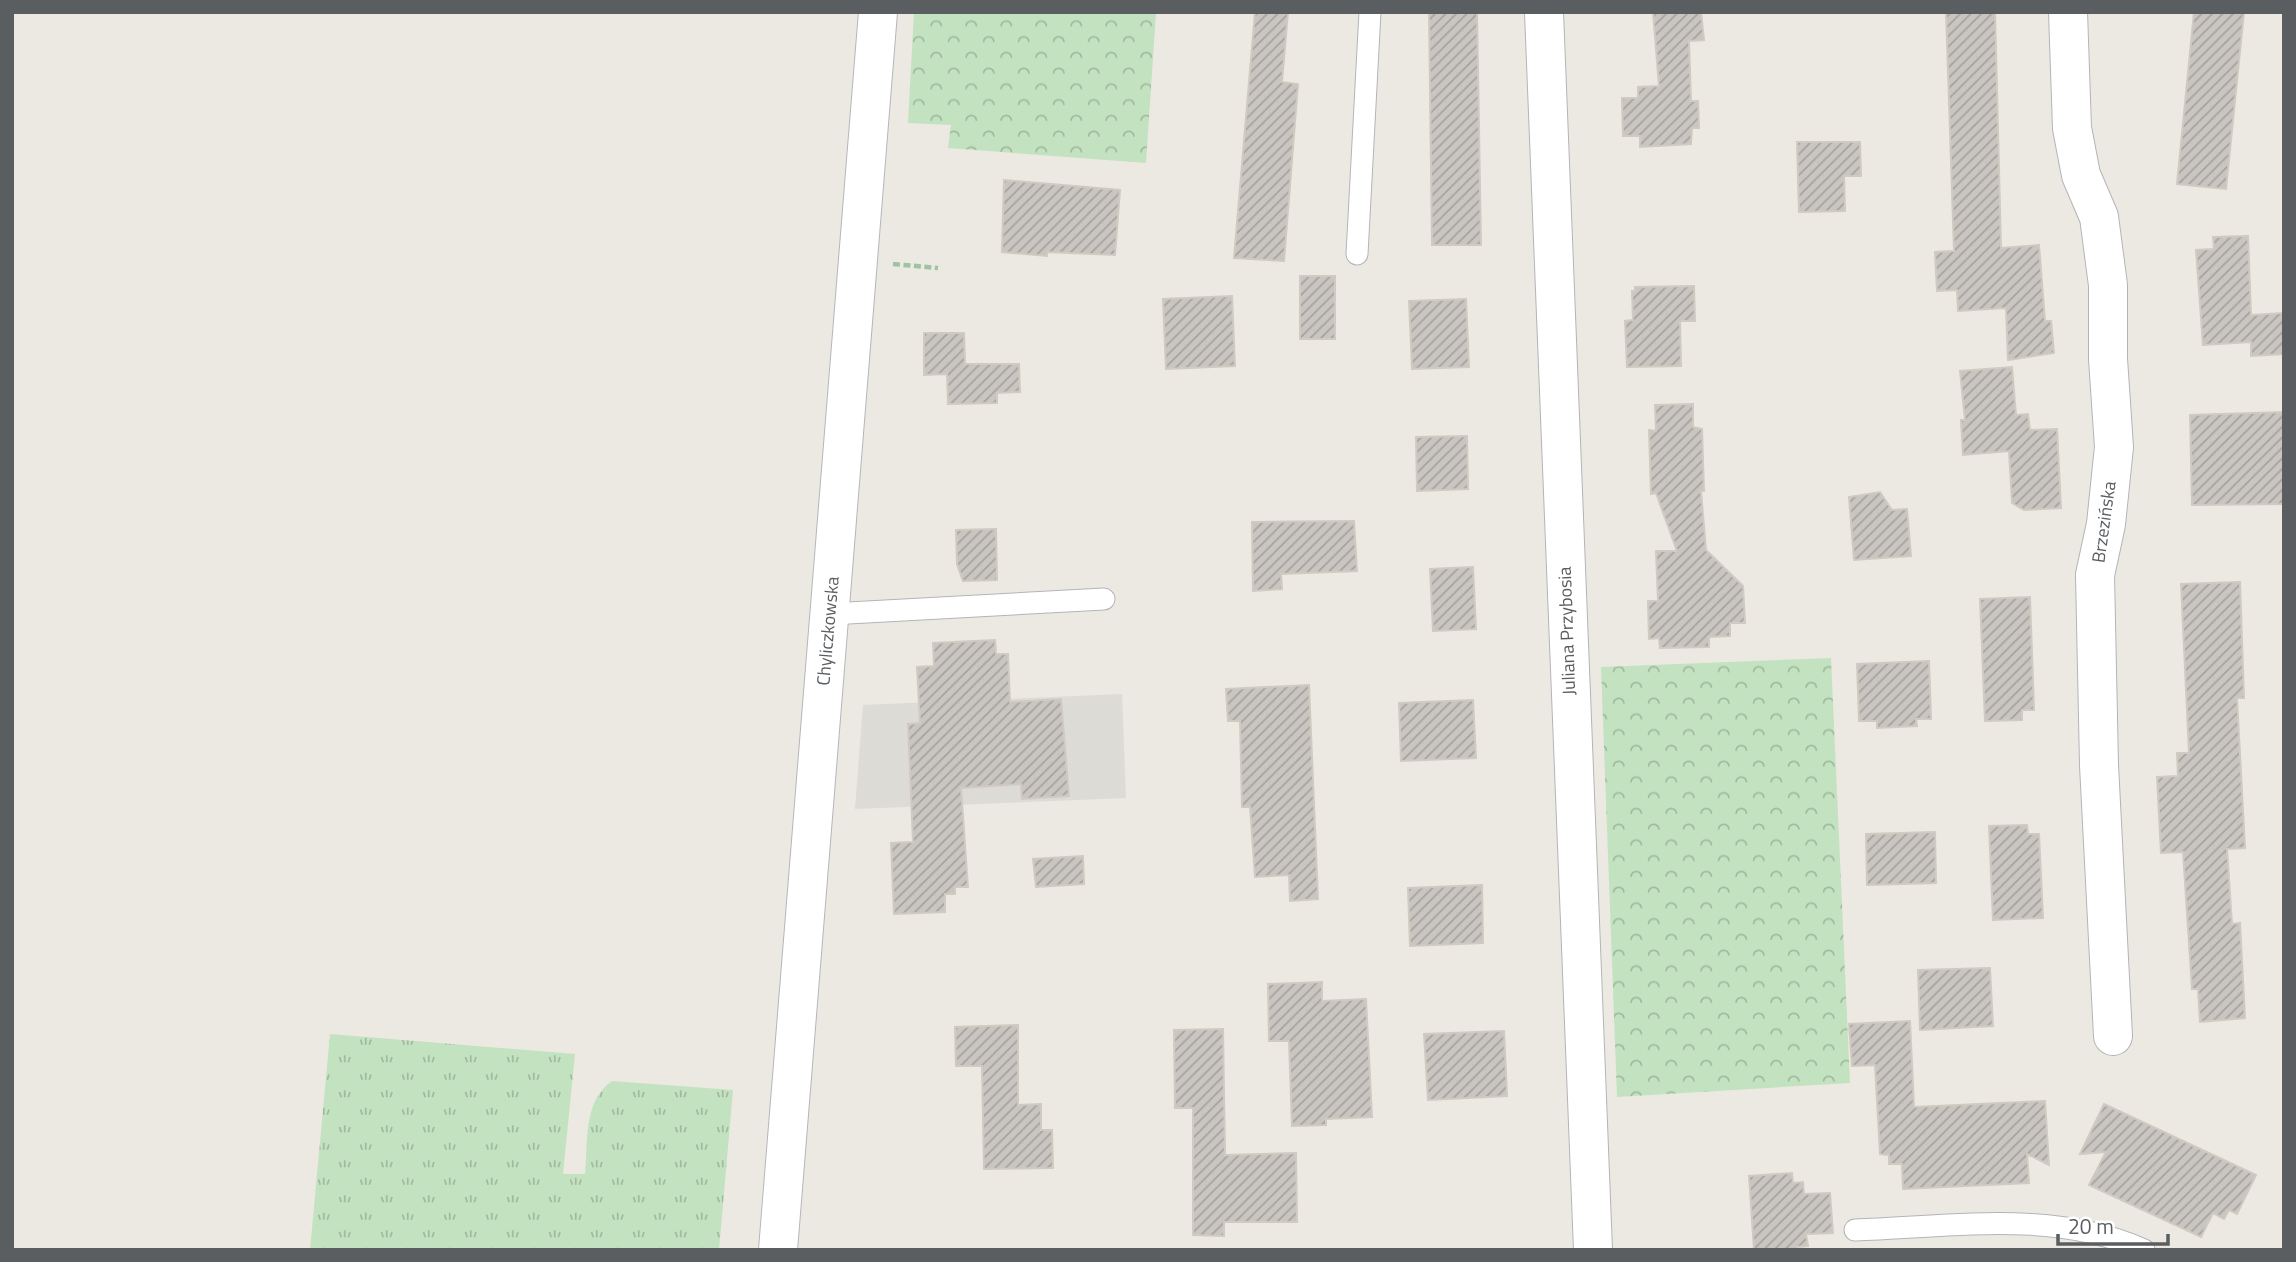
<svg xmlns="http://www.w3.org/2000/svg" width="2296" height="1262" font-family="'Titillium Web',sans-serif">
	<style>
		.industrial { fill: #dddbd6 }
		.grass { fill: url(#grass-tufts) }
		.forest { fill: url(#forest-crowns) }
		.building { fill: url(#building-hatch); stroke: #d0cac1; stroke-width: 2 }
		.lines { fill: none; stroke-linecap: round; stroke-linejoin: round }
		.lane-casing { stroke: #b2b5b8; stroke-width: 23 }
		.street-casing { stroke: #b2b5b8; stroke-width: 40 }
		.secondary-casing { stroke: #b3b7bb; stroke-width: 40 }
		.path { stroke: #9bc4a3; stroke-width: 4.5; stroke-dasharray: 7 3.5; stroke-linecap: butt }
		.lane { stroke: #fff; stroke-width: 21 }
		.street { stroke: #fff; stroke-width: 38 }
		.secondary { stroke: #fff; stroke-width: 38 }
		.labels { text-anchor: middle; stroke-width: 7; stroke-linejoin: round; paint-order: stroke }
		.street-label { font-size: 18px; fill: #5a5e61; stroke: #fff }
	</style>
	<defs>
		<pattern id="grass-tufts" width="24" height="20" patternUnits="userSpaceOnUse" patternTransform="scale(1.75)"><rect width="24" height="20" fill="#c3e2c0"/><path d="M3 7l-1-3M5 7V3M7 7l1-3M15 17l-1-3M17 17v-4M19 17l1-3" fill="none" stroke="#a1ba9f"/></pattern>
		<pattern id="forest-crowns" width="20" height="18" patternUnits="userSpaceOnUse" patternTransform="scale(1.75)"><rect width="20" height="18" fill="#c3e2c0"/><path d="M2 6a3 3 0 1 1 6 0M12 15a3 3 0 1 1 6 0" fill="none" stroke="#a1ba9f"/></pattern>
		<pattern id="building-hatch" width="6" height="6" patternUnits="userSpaceOnUse" patternTransform="scale(1.75)"><rect width="6" height="6" fill="#c9c5c0"/><path d="M-1 1l2-2M0 6l6-6M5 7l2-2" fill="none" stroke="#a6a39f"/></pattern>
	</defs>
	<rect width="100%" height="100%" fill="#ece9e2"/>
	<path class="industrial" d="M1122 694 1126 798 855 809 863 705Z"/>
	<path class="grass" d="M330 1034 575 1054 563 1174H585C588 1142 583 1101 612 1081L733 1090 719 1250H310Z"/>
	<g class="forest">
		<path d="M914 12H1156L1146 163 948 148 951 125 908 123Z"/>
		<path d="M1831 658 1850 1083 1617 1097 1601 667Z"/>
	</g>
	<g class="building">
		<path d="M1255 12H1288L1282 82 1298 84 1284 261 1234 258Z"/>
		<path d="M1429 12H1477L1481 245H1432Z"/>
		<path d="M1653 12H1701L1704 40 1689 41 1691 101H1698L1699 128H1692L1691 144 1640 147V136H1623L1622 98H1638V87L1659 86Z"/>
		<path d="M1946 12H1995L2001 248 2039 245 2045 321H2051L2054 353 2008 360 2006 308 1958 311 1957 290 1937 291 1935 252 1954 251Z"/>
		<path d="M2194 12H2244L2226 189 2177 184Z"/>
		<path d="M1797 142H1860L1861 176H1844L1845 211 1799 212Z"/>
		<path d="M1004 180 1120 190 1115 255 1047 252V256L1002 252Z"/>
		<path d="M2248 236 2251 315 2284 313V354L2251 356V342L2203 345 2196 250 2214 249 2213 237Z"/>
		<rect x="1300" y="276" width="35" height="63"/>
		<path d="M1694 286 1695 321H1680L1681 366 1627 367 1625 321 1633 320 1632 291H1635V287Z"/>
		<path d="M1232 296 1235 366 1166 369 1163 299Z"/>
		<path d="M1466 299 1469 367 1412 369 1409 301Z"/>
		<path d="M924 333H964L965 364H1019L1020 392 997 393V403L948 404 947 374 924 375Z"/>
		<path d="M2012 367 2016 415 2028 414 2030 430 2057 429 2061 508 2024 510 2012 503 2009 451 1963 455 1961 420H1965L1960 371Z"/>
		<path d="M1693 404V427L1702 429 1704 491H1701L1706 550 1743 586 1745 623H1730V636L1709 637V647L1660 648 1659 638 1649 639 1648 601H1658L1656 551H1677L1656 493 1651 494 1649 430 1656 431 1655 405Z"/>
		<path d="M2284 412V504L2192 505 2190 415Z"/>
		<path d="M1467 436 1468 489 1417 491 1416 437Z"/>
		<path d="M1880 492 1892 510 1907 509 1911 556 1854 560 1849 497Z"/>
		<path d="M1354 521 1357 571 1281 574 1282 589 1253 591 1252 522Z"/>
		<path d="M996 529 997 580 963 581 957 564 956 530Z"/>
		<path d="M1473 567 1476 629 1433 631 1430 569Z"/>
		<path d="M2240 582 2244 698H2237L2245 848 2227 849 2232 924 2240 923 2245 1018 2200 1022 2198 989H2192L2183 852 2161 853 2157 777 2178 776 2177 753H2189L2181 584Z"/>
		<path d="M2030 597 2034 710H2022V720L1985 721 1980 599Z"/>
		<path d="M995 640 996 654H1008L1010 702 1061 699 1069 796 1022 799 1021 784 961 788 968 887H955V894H945V912L894 914 891 843 913 842 908 724 920 723 917 667 934 666 933 643Z"/>
		<path d="M1929 661 1931 719H1916L1917 726 1877 728V721H1859L1857 664Z"/>
		<path d="M1309 685 1318 899 1290 901 1289 875 1255 877 1250 807H1242L1240 721H1228L1226 689Z"/>
		<path d="M1473 700 1476 758 1401 761 1399 703Z"/>
		<path d="M2027 825 2028 834H2039L2043 918 1993 920 1989 826Z"/>
		<path d="M1935 832 1936 883 1867 885 1866 834Z"/>
		<path d="M1083 856 1084 884 1036 887 1033 859Z"/>
		<path d="M1482 885 1483 943 1410 946 1408 888Z"/>
		<path d="M1990 968 1993 1026 1920 1030 1918 970Z"/>
		<path d="M1322 982V1001L1366 999 1372 1117 1326 1119V1125L1292 1126 1289 1041H1269L1268 984Z"/>
		<path d="M1910 1021 1914 1107 2045 1101 2049 1165 2027 1154 2029 1183 1903 1189 1902 1164H1889V1155L1880 1154 1875 1065 1852 1066 1849 1024Z"/>
		<path d="M1018 1025V1105L1041 1104V1130H1052L1053 1168 984 1169 982 1066H956L955 1027Z"/>
		<path d="M1223 1029 1225 1155 1296 1153 1297 1222H1224V1236L1193 1235V1108H1175L1174 1030Z"/>
		<path d="M1504 1031 1507 1096 1428 1100 1424 1034Z"/>
		<path d="M2104 1104 2256 1175 2237 1214 2229 1210 2224 1219 2213 1213 2201 1237 2089 1185 2106 1152 2080 1154Z"/>
		<path d="M1792 1173 1793 1183 1803 1182 1804 1194 1830 1193 1833 1233 1806 1234 1808 1246 1797 1247 1798 1250H1754L1749 1176Z"/>
	</g>
	<g class="lines">
		<defs>
			<g id="lane">
				<path d="M1357 254 1370 12"/>
				<path d="M830 614 1104 599"/>
				<path d="M1855 1230C1950 1227 2055 1209 2144 1250"/>
			</g>
			<g id="street">
				<path d="M1544 12 1593 1250"/>
				<path d="M2068 12 2072 128 2081 175 2099 217 2108 285V359L2114 447 2106 524 2095 575 2099 765 2113 1036"/>
			</g>
			<path id="secondary" d="M778 1250 878 12"/>
		</defs>
		<use href="#lane" class="lane-casing"/>
		<use href="#street" class="street-casing"/>
		<use href="#secondary" class="secondary-casing"/>
		<path class="path" d="M893 264 938 268"/>
		<use href="#lane" class="lane"/>
		<use href="#street" class="street"/>
		<use href="#secondary" class="secondary"/>
	</g>
	<g class="labels">
		<g class="street-label">
			<text transform="translate(2104 522) rotate(-82)" y="6">Brzezińska</text>
			<text transform="translate(828 631) rotate(-85)" y="6">Chyliczkowska</text>
			<text transform="translate(1567 631) rotate(-92)" y="6">Juliana Przybosia</text>
		</g>
	</g>
	<rect width="2296" height="1262" fill="none" stroke="#5a5e61" stroke-width="28"/>
	<path d="M2058 1234v10h110v-10" fill="none" stroke="#5a5e61" stroke-width="3.5"/>
	<text x="2068" y="1234" font-size="21" fill="#5a5e61" stroke="#ffffff" stroke-width="5" paint-order="stroke">20 m</text>
</svg>
